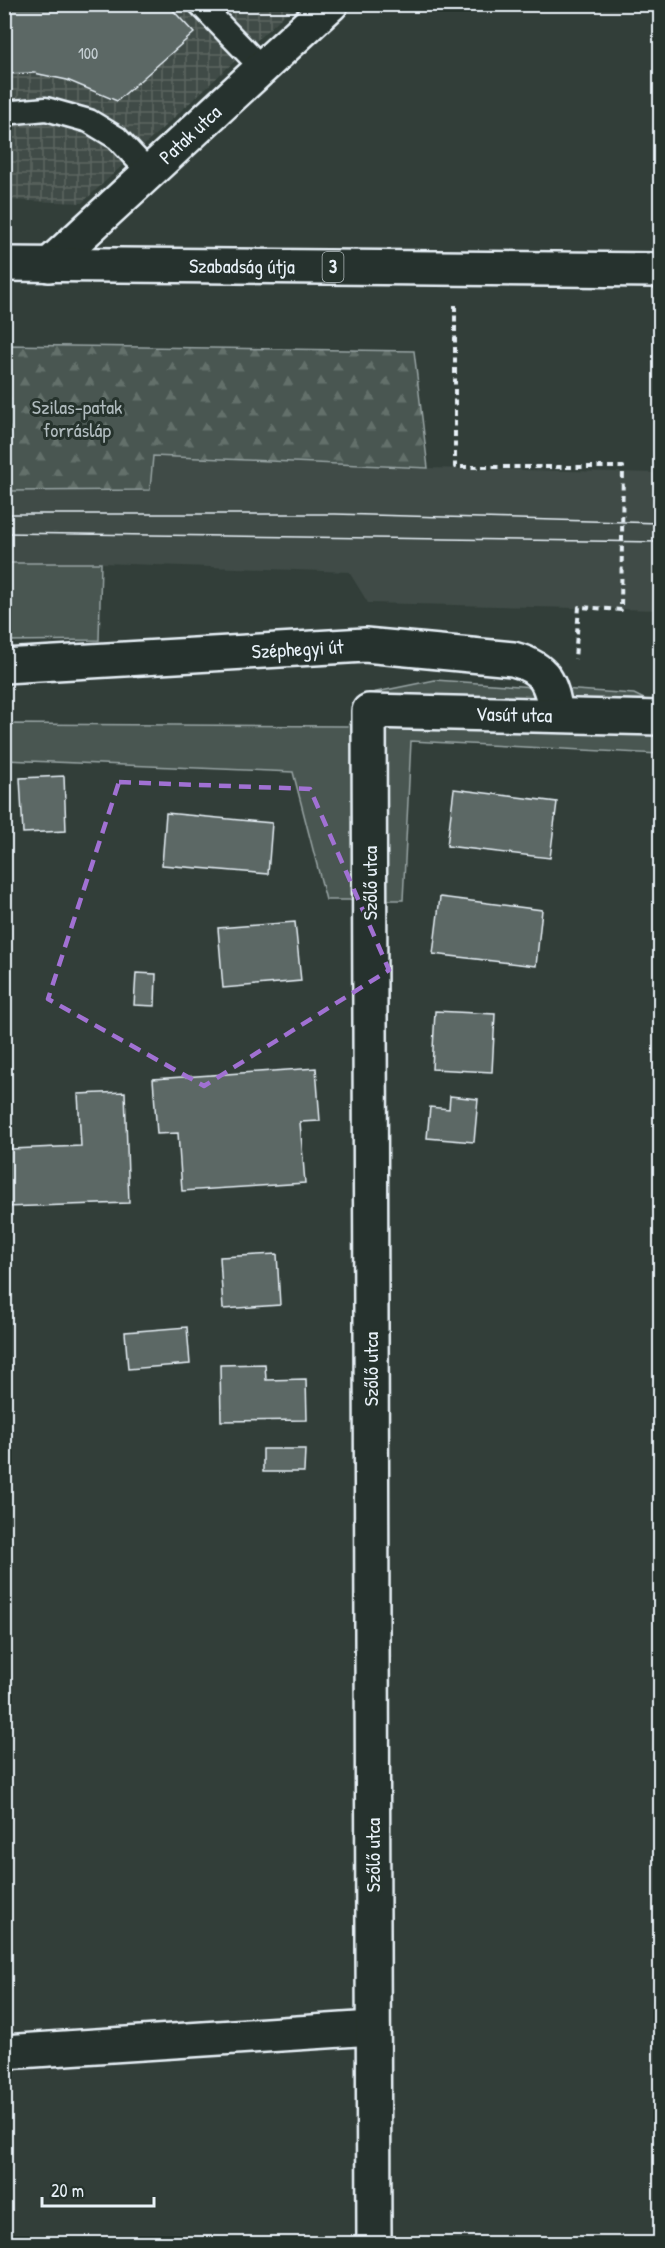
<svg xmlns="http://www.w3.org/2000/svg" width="665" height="2248" font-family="'Patrick Hand',sans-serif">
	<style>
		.built { fill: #3f4b46 }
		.industrial { fill: url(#industrial-grid) }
		.green { fill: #495651; stroke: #98a4a4; stroke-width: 1.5 }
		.forest { fill: url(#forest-firs); stroke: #98a4a4; stroke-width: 1.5 }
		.building { fill: #5c6865; stroke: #e8f1f8; stroke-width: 1.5 }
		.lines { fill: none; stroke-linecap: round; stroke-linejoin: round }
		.service-casing { stroke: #e8f1f8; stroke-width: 27 }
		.minor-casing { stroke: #e8f1f8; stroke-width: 38 }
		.primary-casing { stroke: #e8f1f8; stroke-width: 38 }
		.path { stroke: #e8f1f8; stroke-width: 4; stroke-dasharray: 6 4.5; stroke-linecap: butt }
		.service { stroke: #26332d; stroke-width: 22 }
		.minor { stroke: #26332d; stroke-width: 33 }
		.primary { stroke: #26332d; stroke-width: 33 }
		.tram { stroke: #e8f1f8; stroke-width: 1.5 }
		.marked { fill: none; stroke: #a171d3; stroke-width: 4.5; stroke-dasharray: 12 8; stroke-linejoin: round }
		.labels { text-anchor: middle; stroke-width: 6; stroke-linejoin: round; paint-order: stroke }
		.number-label { font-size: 16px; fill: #c5cfd3 }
		.shield { fill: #26332d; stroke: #aeb8bb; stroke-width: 1.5 }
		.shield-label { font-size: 18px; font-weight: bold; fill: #e8f1f8 }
		.street-label { font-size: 20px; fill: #e8f1f8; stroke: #26332d }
		.park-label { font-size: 20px; fill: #b0bbbe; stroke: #26332d }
	</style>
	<defs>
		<pattern id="industrial-grid" width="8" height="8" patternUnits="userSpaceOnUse" patternTransform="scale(1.5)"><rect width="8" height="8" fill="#3f4b46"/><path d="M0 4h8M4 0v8" fill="none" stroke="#5b6561"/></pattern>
		<pattern id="forest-firs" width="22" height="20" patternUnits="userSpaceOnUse" patternTransform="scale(1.5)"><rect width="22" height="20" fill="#495651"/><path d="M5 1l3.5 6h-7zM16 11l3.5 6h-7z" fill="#636f6b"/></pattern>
	</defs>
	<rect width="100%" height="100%" fill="#323e39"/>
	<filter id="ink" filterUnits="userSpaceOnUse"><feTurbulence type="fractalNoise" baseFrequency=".0167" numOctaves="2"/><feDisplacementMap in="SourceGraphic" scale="12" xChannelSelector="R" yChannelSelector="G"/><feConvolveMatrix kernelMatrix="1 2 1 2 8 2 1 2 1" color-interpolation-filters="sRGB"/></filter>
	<g filter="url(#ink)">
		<path class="built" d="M152 456 428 468 660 473V610L368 603 349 572 101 563H5L4 491 150 490Z"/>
		<path class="industrial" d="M5 5H295L82 203 5 200Z"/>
		<g class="green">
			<path d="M4 563H101L99 640 5 641Z"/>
			<path d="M435 680 634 694 660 707V754L411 741 403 900H326L293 772 5 760V724L348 726 362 695Z"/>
		</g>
		<path class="forest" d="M5 345 414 351 428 468 153 456 150 490 5 491Z"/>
		<g class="building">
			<path d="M4 4H167L194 33 117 101 67 80 34 73 4 74Z"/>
			<path d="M64 776 66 831 23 833 20 778Z"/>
			<path d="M454 789 557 802 550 858 447 846Z"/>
			<path d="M166 813 272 823 268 874 162 865Z"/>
			<path d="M440 897 542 910 536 966 433 954Z"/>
			<path d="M295 922 301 981 223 988 218 928Z"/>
			<path d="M136 973 156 974 155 1006 134 1005Z"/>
			<path d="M435 1011 495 1014 492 1072 432 1069Z"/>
			<path d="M316 1068 320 1121 300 1122 305 1183 182 1191 178 1133 157 1134 153 1079Z"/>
			<path d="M125 1092 129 1203 4 1207V1096H8L11 1149 81 1146 78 1094Z"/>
			<path d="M450 1096 478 1099 474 1142 427 1138 430 1107 449 1109Z"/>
			<path d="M277 1254 280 1305 223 1309 220 1257Z"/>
			<path d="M187 1327 190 1364 128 1369 125 1332Z"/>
			<path d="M265 1364 266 1380 306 1379 307 1420 221 1421 220 1365Z"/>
			<path d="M263 1449H305L304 1472H263Z"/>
		</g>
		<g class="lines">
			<defs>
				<g id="service">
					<path d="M200 4 262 68"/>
					<path d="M4 113 46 109 89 121 117 138 149 172"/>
				</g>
				<g id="minor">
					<path id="s1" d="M49 265 331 4"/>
					<path id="s2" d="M4 666 365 645 513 659C546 668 551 683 556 714"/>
					<path d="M4 2052 373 2028"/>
					<path id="s3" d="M374 2244 369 711 660 718"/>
				</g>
				<g id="primary">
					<path id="s4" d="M4 264 660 270"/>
				</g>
			</defs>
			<use href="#service" class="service-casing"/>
			<use href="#minor" class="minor-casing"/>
			<use href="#primary" class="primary-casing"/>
			<path class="path" d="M455 305V467H623L621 610 579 607 575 659"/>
			<use href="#service" class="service"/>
			<use href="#minor" class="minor"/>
			<use href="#primary" class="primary"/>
			<g class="tram">
				<path d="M4 514H335L660 523"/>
				<path d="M4 533 660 542"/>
			</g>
		</g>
	</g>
	<path class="marked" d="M119 782 310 789 389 970 204 1086 48 999Z"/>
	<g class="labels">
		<g class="number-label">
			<text x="88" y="59">100</text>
		</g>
		<rect class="shield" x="322.5" y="252" width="21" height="30" rx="4.5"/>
		<g class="shield-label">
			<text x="333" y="273">3</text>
		</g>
		<g class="street-label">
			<text dy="7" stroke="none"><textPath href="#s1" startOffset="192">Patak utca</textPath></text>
			<text dy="7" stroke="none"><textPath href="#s4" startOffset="238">Szabadság útja</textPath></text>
			<text dy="7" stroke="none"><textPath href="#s2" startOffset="294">Széphegyi út</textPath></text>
			<text dy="7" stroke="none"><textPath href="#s3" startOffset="1678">Vasút utca</textPath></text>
			<text transform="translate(370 883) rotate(-90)" y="7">Szőlő utca</text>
			<text transform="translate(371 1369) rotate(-90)" y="7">Szőlő utca</text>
			<text transform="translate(373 1855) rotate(-90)" y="7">Szőlő utca</text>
		</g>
		<g class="park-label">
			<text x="77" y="414">Szilas-patak<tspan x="77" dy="23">forrásláp</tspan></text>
		</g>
	</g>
	<rect width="665" height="2248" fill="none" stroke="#26332d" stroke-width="24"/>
	<rect x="12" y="12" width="641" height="2224" fill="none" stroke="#e8f1f8" stroke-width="2" filter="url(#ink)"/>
	<path d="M42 2197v9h112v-9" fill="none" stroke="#e8f1f8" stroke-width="3"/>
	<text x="51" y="2197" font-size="18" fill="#e8f1f8" stroke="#26332d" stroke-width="4.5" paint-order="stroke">20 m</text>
</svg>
